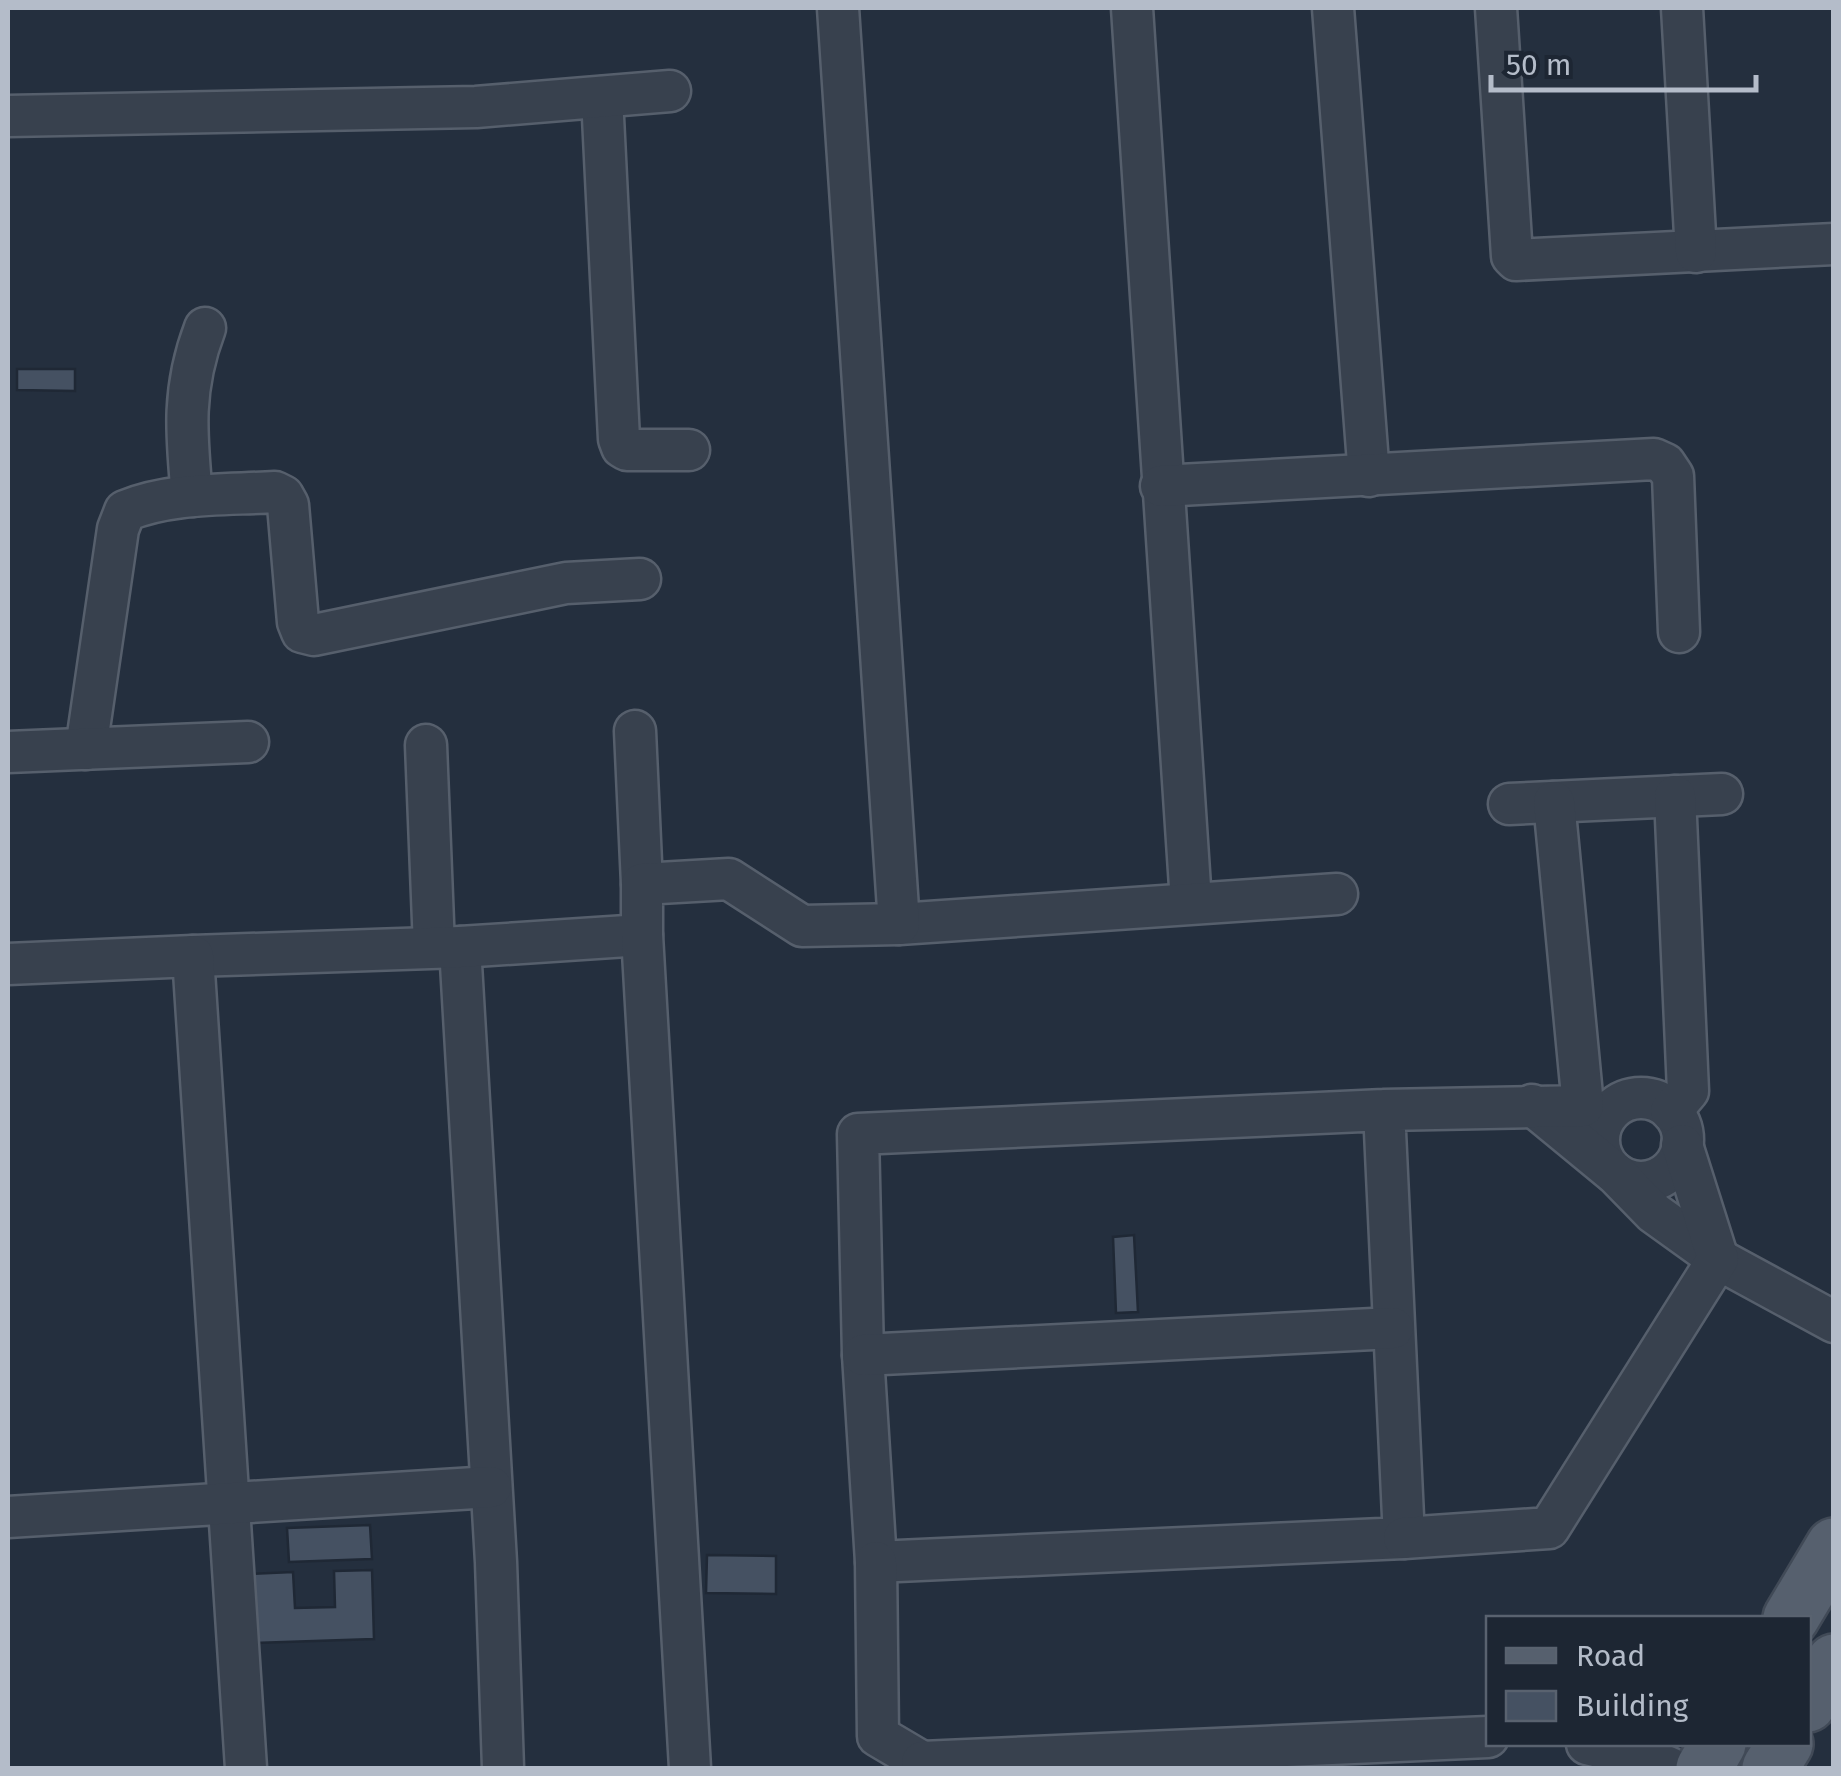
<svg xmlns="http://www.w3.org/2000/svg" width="1841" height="1776" font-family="'Fira Sans',sans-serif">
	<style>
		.building { fill: #455162; stroke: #1f2835; stroke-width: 2.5 }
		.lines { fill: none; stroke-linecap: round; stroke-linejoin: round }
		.minor-casing { stroke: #565f6c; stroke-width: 45 }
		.primary-casing { stroke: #414a57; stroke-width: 60 }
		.minor { stroke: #38414e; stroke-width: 40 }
		.primary { stroke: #56606e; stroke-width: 55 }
	</style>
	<rect width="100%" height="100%" fill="#242f3e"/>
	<g class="building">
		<path d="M17 369H75V391L17 390Z"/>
		<path d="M1134 1235 1138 1312 1116 1313 1113 1237Z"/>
		<path d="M370 1525 372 1559 289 1562 287 1528Z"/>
		<path d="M707 1555 776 1556V1594L706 1593Z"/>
		<path d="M372 1570 374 1639 252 1643 250 1574 293 1572 295 1608 335 1607 334 1571Z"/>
	</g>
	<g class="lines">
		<defs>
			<g id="minor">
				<path d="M1132 8 1191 902"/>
				<path d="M1333 8 1369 476"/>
				<path d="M1496 8 1512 256 1516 260 1834 244"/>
				<path d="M1682 8 1696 252"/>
				<path d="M602 97 619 439 622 447 627 450H689"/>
				<path d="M8 116 476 107 670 91"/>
				<path d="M1161 486 1654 459 1665 464 1673 476 1679 632"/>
				<path d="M192 496C186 433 182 388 205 328"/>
				<path d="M635 731 642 884"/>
				<path d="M426 745 434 947"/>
				<path d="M86 749 118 529 125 511C171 492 225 495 275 492L283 496 288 505 298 622 302 632 314 635 566 583 640 579"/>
				<path d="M8 752 248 742"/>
				<path d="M1509 804 1722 794"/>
				<path d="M899 924 1337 894"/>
				<path d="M460 947 496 1562 503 1768"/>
				<path d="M193 956 460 947 642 935"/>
				<path d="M8 964 193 956 246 1768"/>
				<circle cx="1641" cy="1140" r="42"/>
				<path d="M1532 1105 1616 1174 1654 1213 1718 1259 1834 1322"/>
				<path d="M1384 1110 1404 1538 876 1562 863 1355 858 1134 1384 1110 1583 1106 1554 802"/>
				<path d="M1671 1111 1688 1091 1675 796"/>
				<path d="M863 1355 1393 1328"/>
				<path d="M8 1517 491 1487"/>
				<path d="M1404 1538 1549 1528 1718 1259 1682 1145"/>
				<path d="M876 1562 878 1736 922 1762V1768"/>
				<path d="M1587 1744 1652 1760 1670 1768"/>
				<path d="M922 1762 1488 1737"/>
				<path d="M690 1768 642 935V884L729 879 802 926 899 924 838 8"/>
			</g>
			<g id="primary">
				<path d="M1791 1618 1834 1546"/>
				<path d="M1808 1704 1834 1662"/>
				<path d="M1704 1768 1718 1744"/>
				<path d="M1770 1768 1785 1744"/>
			</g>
		</defs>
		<use href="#minor" class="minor-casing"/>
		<use href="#primary" class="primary-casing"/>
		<use href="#minor" class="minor"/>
		<use href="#primary" class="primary"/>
	</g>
	<rect width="1841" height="1776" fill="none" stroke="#b4bcc9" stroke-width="20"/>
	<rect x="1486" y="1616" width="325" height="130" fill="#1d2633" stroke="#59626f" stroke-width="2.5"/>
	<rect x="1506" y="1648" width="50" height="15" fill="#56606e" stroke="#59626f" stroke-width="2.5"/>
	<text x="1576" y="1666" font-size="30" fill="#b4bcc9">Road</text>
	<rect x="1506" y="1691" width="50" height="30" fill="#455162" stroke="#59626f" stroke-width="2.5"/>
	<text x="1576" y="1716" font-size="30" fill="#b4bcc9">Building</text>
	<path d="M1491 75v15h265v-15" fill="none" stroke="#b4bcc9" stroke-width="5"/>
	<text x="1506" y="75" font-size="30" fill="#b4bcc9" stroke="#1d2633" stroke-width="8" paint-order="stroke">50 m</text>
</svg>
